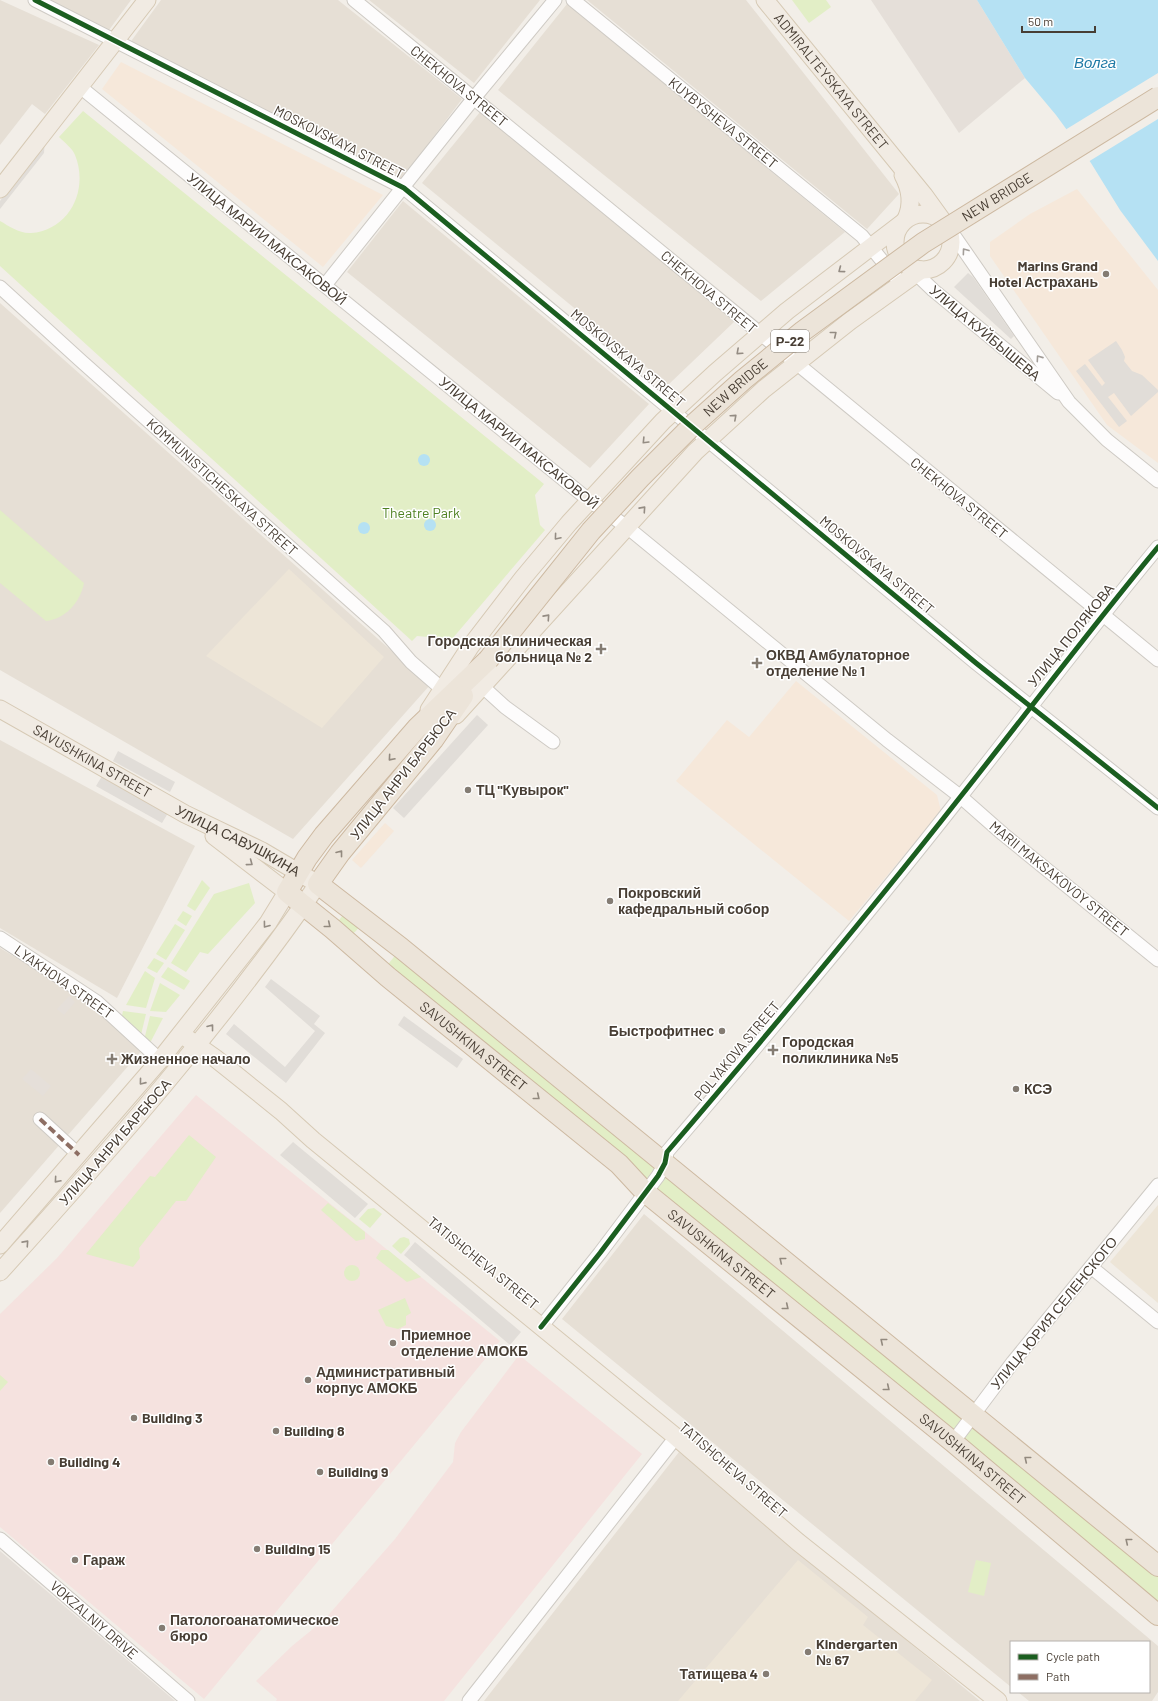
<svg xmlns="http://www.w3.org/2000/svg" width="1158" height="1701" font-family="Barlow,sans-serif">
	<style>
		.residential { fill: #e6dfd5 }
		.commercial { fill: #f6e8da }
		.industrial { fill: #e5dfd9 }
		.education { fill: #ede5d7 }
		.medical { fill: #f5e2df }
		.green { fill: #e2eec6 }
		.parking { fill: #e1ddd8 }
		.water { fill: #b5e1f3 }
		.pier { fill: #f2eee8 }
		.lines { fill: none; stroke-linecap: round; stroke-linejoin: round }
		.minor-casing { stroke: #cecac4; stroke-width: 15 }
		.major-casing { stroke: #d6c9b4; stroke-width: 19 }
		.highway-casing { stroke: #cdb9a1; stroke-width: 22 }
		.minor { stroke: #fdfcfc; stroke-width: 13 }
		.major { stroke: #f1ebe3; stroke-width: 17 }
		.highway { stroke: #ece4d9; stroke-width: 20 }
		.highway-bridge-casing { stroke: #cdb9a1; stroke-width: 22; stroke-linecap: butt }
		.highway-bridge { stroke: #ece4d9; stroke-width: 20 }
		.quiet { stroke: #8d6e63; stroke-width: 4; stroke-dasharray: 8 4; stroke-linecap: butt }
		.cycleway-casing { stroke: #fff; stroke-width: 8 }
		.cycleway { stroke: #1b5e20; stroke-width: 5 }
		.oneway { stroke: #a29d98 }
		.oneway2 { stroke: #948c83 }
		.oneway3 { stroke: #92897e }
		.poi-dot { fill: #847c73; stroke: #fff; stroke-width: 1.5 }
		.labels { text-anchor: middle; stroke-width: 3; stroke-linejoin: round; paint-order: stroke }
		.shield { fill: #fff; stroke: #7f7871; stroke-width: 1 }
		.shield-label { font-size: 13px; font-weight: bold; fill: #483e34 }
		.street-label { font-size: 14px; fill: #483e34; stroke: #fff }
		.poi-label { font-size: 14px; font-weight: bold; fill: #483e34; stroke: #fff; text-anchor: start }
		.park-label { font-size: 14px; fill: #4e8121; stroke: #fff }
		.water-label { font-size: 15px; font-style: italic; fill: #1f7aa6; stroke: #fff }
	</style>
	<rect width="100%" height="100%" fill="#f2eee8"/>
	<g class="residential">
		<path d="M0 0 99 45 45 114 32 104 0 145Z"/>
		<path d="M48 0H131L109 30Z"/>
		<path d="M161 0H338L462 99 401 180 129 44Z"/>
		<path d="M369 0H540L474 83Z"/>
		<path d="M587 0H746L899 194 867 229Z"/>
		<path d="M567 4 845 232 761 301 498 90Z"/>
		<path d="M480 112 735 321 668 385 422 183Z"/>
		<path d="M403 201 649 404 590 468 347 272Z"/>
		<path d="M0 303 430 685 293 839 0 670Z"/>
		<path d="M0 740 195 846 117 998 0 928Z"/>
		<path d="M0 948 93 1004 143 1049 0 1213Z"/>
		<path d="M644 1214 1158 1646V1692L1152 1701H1029L1018 1692H1149V1642H1011V1687L562 1319Z"/>
		<path d="M679 1452 980 1701H484Z"/>
	</g>
	<g class="commercial">
		<path d="M121 62 383 195 323 267 102 89Z"/>
		<path d="M1077 189 1158 290V463L1107 425 990 256V242L1030 214Z"/>
		<path d="M796 681 937 795 941 811 849 921 676 781 727 720 749 737Z"/>
		<path d="M385 823 394 831 361 868 352 860Z"/>
	</g>
	<g class="industrial">
		<path d="M871 0H977L1025 78 959 133Z"/>
		<path d="M69 996 75 1002 64 1015 57 1009Z"/>
		<path d="M31 1069 51 1086 43 1096 22 1079Z"/>
		<path d="M0 1551 175 1701H0Z"/>
	</g>
	<g class="education">
		<path d="M289 569 384 657 322 728 206 656Z"/>
		<path d="M1158 1205V1303L1110 1262Z"/>
		<path d="M798 1560 868 1617 863 1625 932 1680 915 1701H678Z"/>
	</g>
	<g class="medical">
		<path d="M196 1095 500 1341 204 1699 0 1527V1314L57 1258Z"/>
		<path d="M519 1355 642 1454 444 1701H276L277 1699 256 1681 292 1646 324 1620 395 1539 453 1462 455 1443 461 1432Z"/>
	</g>
	<g class="green">
		<path d="M792 0H826L831 7 809 23Z"/>
		<path d="M83 111 544 484 535 495 540 525 545 530 452 639 417 636 412 641 0 266V221C9 226 20 234 31 233 70 230 89 189 75 155 73 149 64 142 59 137Z"/>
		<path d="M0 510 84 583C80 603 65 619 46 621L0 583Z"/>
		<path d="M202 880 210 888 195 911 187 906Z"/>
		<path d="M249 883 255 903 208 954 200 952 186 972 171 963 214 894Z"/>
		<path d="M183 911 192 916 186 926 177 920Z"/>
		<path d="M344 914 360 926 355 932 353 933 339 924V920Z"/>
		<path d="M175 924 185 930 166 960 156 954Z"/>
		<path d="M401 948 1158 1566V1615L382 972Z"/>
		<path d="M154 958 164 963 157 973 147 968Z"/>
		<path d="M168 967 190 981 184 990 161 977Z"/>
		<path d="M145 971 155 978 146 1008 126 1005Z"/>
		<path d="M160 983 180 995 166 1012 150 1011Z"/>
		<path d="M123 1011 146 1014 140 1039 121 1020Z"/>
		<path d="M150 1016 163 1018 150 1043 144 1040Z"/>
		<path d="M189 1135 216 1157 186 1201H176L139 1248 140 1258 133 1267 86 1254 150 1176 155 1177Z"/>
		<path d="M328 1203 365 1232V1239L356 1241 321 1210Z"/>
		<path d="M374 1208 382 1214 370 1228 359 1219 368 1209Z"/>
		<path d="M404 1237 409 1239 410 1244 401 1254 392 1246 400 1238Z"/>
		<path d="M381 1250H388L421 1277 407 1282 376 1258Z"/>
		<circle cx="352" cy="1273" r="8"/>
		<path d="M405 1298 411 1313 406 1316V1325L398 1329 386 1326 378 1310Z"/>
		<path d="M0 1375 8 1382 0 1391Z"/>
		<path d="M976 1560 991 1563 984 1596 968 1592Z"/>
	</g>
	<g class="parking">
		<path d="M45 139 44 153 0 209V201Z"/>
		<path d="M968 273 973 277 1014 336 1011 339 954 287Z"/>
		<path d="M1116 341 1122 350 1125 357 1124 361 1132 371 1142 375 1158 390V392L1131 416 1114 393 1108 397 1127 421 1119 427 1076 371 1085 364 1102 386 1105 383 1088 360Z"/>
		<path d="M477 715 488 725 404 818 393 808Z"/>
		<path d="M118 751 175 782 170 792 113 761Z"/>
		<path d="M102 776 168 813 162 823 96 786Z"/>
		<path d="M271 979 320 1016 314 1024 325 1033 286 1083 226 1034 234 1024 285 1067 315 1031 265 987Z"/>
		<path d="M404 1016 463 1059 457 1068 398 1025Z"/>
		<path d="M293 1142 368 1204 355 1218 280 1155Z"/>
		<path d="M415 1242 521 1332 510 1345 404 1255Z"/>
	</g>
	<g class="water">
		<path d="M977 0H1158V261L1120 210 1091 163 1056 115 1025 78Z"/>
		<circle cx="424" cy="460" r="6"/>
		<circle cx="430" cy="525" r="6"/>
		<circle cx="364" cy="528" r="6"/>
	</g>
	<path class="pier" d="M1158 73V119L1088 162 1065 130Z"/>
	<g class="lines">
		<defs>
			<g id="minor">
				<path d="M35 0 404 188 976 663 1158 808"/>
				<path d="M354 0 1158 660"/>
				<path d="M573 0 862 236 901 284"/>
				<path d="M79 86 590 501 627 527 887 740 961 797 1003 834 1158 960"/>
				<path d="M948 227 1069 402 1107 440 1158 481"/>
				<path d="M904 262 933 290 1058 393"/>
				<path d="M325 285 474 98 555 0"/>
				<path d="M0 287 80 360 384 631 411 662 442 689"/>
				<path d="M483 687 505 707 553 742"/>
				<path d="M0 938 97 1002 160 1060"/>
				<path d="M40 1119 79 1155"/>
				<path d="M1091 1267 1158 1322"/>
				<path d="M541 1327 600 1253 658 1176 665 1163 667 1152C767 1035 866 917 961 796 1027 713 1090 629 1158 547"/>
				<path d="M953 1442 1013 1362 1158 1185"/>
				<path d="M0 1539 188 1701"/>
				<path d="M469 1701 676 1437"/>
			</g>
			<g id="major">
				<path id="s1" d="M765 0 924 195 942 220"/>
				<path d="M903 175C911 190 913 204 906 219"/>
				<path d="M0 189 147 0"/>
				<circle cx="923" cy="242" r="28"/>
				<path id="s2" d="M0 709 185 814 262 851 318 884C223 1022 112 1148 0 1272"/>
				<path d="M429 710 470 647 523 578 569 523 663 421 715 373 787 311 901 224"/>
				<path d="M456 715 695 452 764 389 850 321 921 270"/>
				<path d="M181 1034 215 1058 281 1111 313 1140 676 1437 798 1542 998 1701"/>
				<path d="M0 1245 160 1060 268 923 287 892 214 836"/>
			</g>
			<g id="highway">
				<path id="s3" d="M488 660 417 728 324 835 307 858 287 892 333 929 388 977 619 1164 645 1192 953 1442 1158 1615"/>
				<path d="M463 696 433 740 340 853 318 884 401 948 1158 1566"/>
			</g>
		</defs>
		<use href="#minor" class="minor-casing"/>
		<use href="#major" class="major-casing"/>
		<use href="#highway" class="highway-casing"/>
		<use href="#minor" class="minor"/>
		<use href="#major" class="major"/>
		<use href="#highway" class="highway"/>
		<defs>
			<g id="highway-bridge">
				<path id="s4" d="M488 660 591 531 640 478 694 424 743 380 803 331 923 243 1158 97"/>
			</g>
		</defs>
		<use href="#highway-bridge" class="highway-bridge-casing"/>
		<use href="#highway-bridge" class="highway-bridge"/>
		<path class="quiet" d="M40 1119 79 1155"/>
		<defs>
			<g id="cycleway">
				<path d="M35 0 404 188 976 663 1158 808"/>
				<path d="M541 1327 600 1253 658 1176 665 1163 667 1152C767 1035 866 917 961 796 1027 713 1090 629 1158 547"/>
			</g>
		</defs>
		<use href="#cycleway" class="cycleway-casing"/>
		<use href="#cycleway" class="cycleway"/>
	</g>
	<defs><path id="oneway-chevron" d="M-2-3.5L2.5 0L-2 3.5" fill="none" stroke-width="1.6" stroke-linecap="round" stroke-linejoin="round"/></defs>
	<g class="oneway">
		<use href="#oneway-chevron" transform="translate(965 251) rotate(-126)"/>
		<use href="#oneway-chevron" transform="translate(1039 358) rotate(-125)"/>
	</g>
	<g class="oneway2">
		<use href="#oneway-chevron" transform="translate(841 270) rotate(143)"/>
		<use href="#oneway-chevron" transform="translate(834 334) rotate(-39)"/>
		<use href="#oneway-chevron" transform="translate(739 352) rotate(138)"/>
		<use href="#oneway-chevron" transform="translate(734 417) rotate(-42)"/>
		<use href="#oneway-chevron" transform="translate(645 441) rotate(134)"/>
		<use href="#oneway-chevron" transform="translate(643 509) rotate(-48)"/>
		<use href="#oneway-chevron" transform="translate(557 537) rotate(130)"/>
		<use href="#oneway-chevron" transform="translate(547 617) rotate(-48)"/>
		<use href="#oneway-chevron" transform="translate(250 863) rotate(37)"/>
		<use href="#oneway-chevron" transform="translate(266 925) rotate(127)"/>
		<use href="#oneway-chevron" transform="translate(211 1027) rotate(-52)"/>
		<use href="#oneway-chevron" transform="translate(142 1082) rotate(129)"/>
		<use href="#oneway-chevron" transform="translate(57 1180) rotate(131)"/>
		<use href="#oneway-chevron" transform="translate(26 1243) rotate(-48)"/>
	</g>
	<g class="oneway3">
		<use href="#oneway-chevron" transform="translate(391 758) rotate(131)"/>
		<use href="#oneway-chevron" transform="translate(340 853) rotate(-52)"/>
		<use href="#oneway-chevron" transform="translate(328 925) rotate(39)"/>
		<use href="#oneway-chevron" transform="translate(537 1097) rotate(39)"/>
		<use href="#oneway-chevron" transform="translate(782 1260) rotate(-141)"/>
		<use href="#oneway-chevron" transform="translate(786 1307) rotate(39)"/>
		<use href="#oneway-chevron" transform="translate(883 1341) rotate(-141)"/>
		<use href="#oneway-chevron" transform="translate(887 1388) rotate(39)"/>
		<use href="#oneway-chevron" transform="translate(1027 1459) rotate(-141)"/>
		<use href="#oneway-chevron" transform="translate(1128 1541) rotate(-141)"/>
	</g>
	<g class="poi-dot">
		<circle cx="1106" cy="274" r="4"/>
		<path d="M599 643h4v4h4v4h-4v4h-4v-4h-4v-4h4z"/>
		<path d="M755 657h4v4h4v4h-4v4h-4v-4h-4v-4h4z"/>
		<circle cx="468" cy="790" r="4"/>
		<circle cx="610" cy="901" r="4"/>
		<circle cx="722" cy="1031" r="4"/>
		<path d="M771 1044h4v4h4v4h-4v4h-4v-4h-4v-4h4z"/>
		<path d="M110 1053h4v4h4v4h-4v4h-4v-4h-4v-4h4z"/>
		<circle cx="1016" cy="1089" r="4"/>
		<circle cx="393" cy="1343" r="4"/>
		<circle cx="308" cy="1380" r="4"/>
		<circle cx="134" cy="1418" r="4"/>
		<circle cx="276" cy="1431" r="4"/>
		<circle cx="51" cy="1462" r="4"/>
		<circle cx="320" cy="1472" r="4"/>
		<circle cx="257" cy="1549" r="4"/>
		<circle cx="75" cy="1560" r="4"/>
		<circle cx="162" cy="1628" r="4"/>
		<circle cx="808" cy="1652" r="4"/>
		<circle cx="766" cy="1674" r="4"/>
	</g>
	<g class="labels">
		<rect class="shield" x="771" y="330" width="38" height="22" rx="3"/>
		<g class="shield-label">
			<text x="790" y="346">Р-22</text>
		</g>
		<g class="street-label">
			<text dy="5" stroke="none"><textPath href="#s1" startOffset="105">ADMIRALTEYSKAYA STREET</textPath></text>
			<text transform="translate(459 86) rotate(39)" y="5">CHEKHOVA STREET</text>
			<text transform="translate(723 123) rotate(39)" y="5">KUYBYSHEVA STREET</text>
			<text transform="translate(339 142) rotate(27)" y="5">MOSKOVSKAYA STREET</text>
			<text dy="5" stroke="none"><textPath href="#s4" startOffset="693">NEW BRIDGE</textPath></text>
			<text transform="translate(267 239) rotate(39)" y="5">УЛИЦА МАРИИ МАКСАКОВОЙ</text>
			<text transform="translate(709 292) rotate(40)" y="5">CHEKHOVA STREET</text>
			<text transform="translate(985 333) rotate(40)" y="5">УЛИЦА КУЙБЫШЕВА</text>
			<text transform="translate(628 358) rotate(40)" y="5">MOSKOVSKAYA STREET</text>
			<text dy="5" stroke="none"><textPath href="#s4" startOffset="369">NEW BRIDGE</textPath></text>
			<text transform="translate(519 443) rotate(39)" y="5">УЛИЦА МАРИИ МАКСАКОВОЙ</text>
			<text transform="translate(222 487) rotate(42)" y="5">KOMMUNISTICHESKAYA STREET</text>
			<text transform="translate(959 498) rotate(39)" y="5">CHEKHOVA STREET</text>
			<text transform="translate(877 565) rotate(40)" y="5">MOSKOVSKAYA STREET</text>
			<text transform="translate(1071 635) rotate(-51)" y="5">УЛИЦА ПОЛЯКОВА</text>
			<text dy="5" stroke="none"><textPath href="#s2" startOffset="106">SAVUSHKINA STREET</textPath></text>
			<text transform="translate(403 774) rotate(-52)" y="5">УЛИЦА АНРИ БАРБЮСА</text>
			<text dy="5" stroke="none"><textPath href="#s2" startOffset="272">УЛИЦА САВУШКИНА</textPath></text>
			<text transform="translate(1059 879) rotate(39)" y="5">MARII MAKSAKOVOY STREET</text>
			<text transform="translate(64 982) rotate(35)" y="5">LYAKHOVA STREET</text>
			<text dy="5" stroke="none"><textPath href="#s3" startOffset="550">SAVUSHKINA STREET</textPath></text>
			<text transform="translate(737 1051) rotate(-50)" y="5">POLYAKOVA STREET</text>
			<text transform="translate(115 1142) rotate(-49)" y="5">УЛИЦА АНРИ БАРБЮСА</text>
			<text dy="5" stroke="none"><textPath href="#s3" startOffset="874">SAVUSHKINA STREET</textPath></text>
			<text transform="translate(483 1263) rotate(39)" y="5">TATISHCHEVA STREET</text>
			<text transform="translate(1054 1313) rotate(-51)" y="5">УЛИЦА ЮРИЯ СЕЛЕНСКОГО</text>
			<text dy="5" stroke="none"><textPath href="#s3" startOffset="1198">SAVUSHKINA STREET</textPath></text>
			<text transform="translate(733 1470) rotate(41)" y="5">TATISHCHEVA STREET</text>
			<text transform="translate(94 1620) rotate(41)" y="5">VOKZALNIY DRIVE</text>
		</g>
		<g class="poi-label">
			<text x="1098" y="271" text-anchor="end">Marins Grand<tspan x="1098" dy="16">Hotel Астрахань</tspan></text>
			<text x="592" y="646" text-anchor="end">Городская Клиническая<tspan x="592" dy="16">больница № 2</tspan></text>
			<text x="766" y="660">ОКВД Амбулаторное<tspan x="766" dy="16">отделение № 1</tspan></text>
			<text x="476" y="795">ТЦ "Кувырок"</text>
			<text x="618" y="898">Покровский<tspan x="618" dy="16">кафедральный собор</tspan></text>
			<text x="714" y="1036" text-anchor="end">Быстрофитнес</text>
			<text x="782" y="1047">Городская<tspan x="782" dy="16">поликлиника №5</tspan></text>
			<text x="121" y="1064">Жизненное начало</text>
			<text x="1024" y="1094">КСЭ</text>
			<text x="401" y="1340">Приемное<tspan x="401" dy="16">отделение АМОКБ</tspan></text>
			<text x="316" y="1377">Административный<tspan x="316" dy="16">корпус АМОКБ</tspan></text>
			<text x="142" y="1423">Building 3</text>
			<text x="284" y="1436">Building 8</text>
			<text x="59" y="1467">Building 4</text>
			<text x="328" y="1477">Building 9</text>
			<text x="265" y="1554">Building 15</text>
			<text x="83" y="1565">Гараж</text>
			<text x="170" y="1625">Патологоанатомическое<tspan x="170" dy="16">бюро</tspan></text>
			<text x="816" y="1649">Kindergarten<tspan x="816" dy="16">№ 67</tspan></text>
			<text x="758" y="1679" text-anchor="end">Татищева 4</text>
		</g>
		<g class="park-label">
			<text x="421" y="518">Theatre Park</text>
		</g>
		<g class="water-label">
			<text x="1095" y="68">Волга</text>
		</g>
	</g>
	<rect x="1010" y="1641" width="140" height="52" fill="#ffffff" stroke="#b6b2ae"/>
	<rect x="1018" y="1654" width="20" height="6" fill="#1b5e20" stroke="#b6b2ae"/>
	<text x="1046" y="1661" font-size="12" fill="#483e34">Cycle path</text>
	<rect x="1018" y="1674" width="20" height="6" fill="#8d6e63" stroke="#b6b2ae"/>
	<text x="1046" y="1681" font-size="12" fill="#483e34">Path</text>
	<path d="M1022 26v6h73v-6" fill="none" stroke="#483e34" stroke-width="2"/>
	<text x="1028" y="26" font-size="12" fill="#483e34" stroke="#ffffff" stroke-width="3" paint-order="stroke">50 m</text>
</svg>
